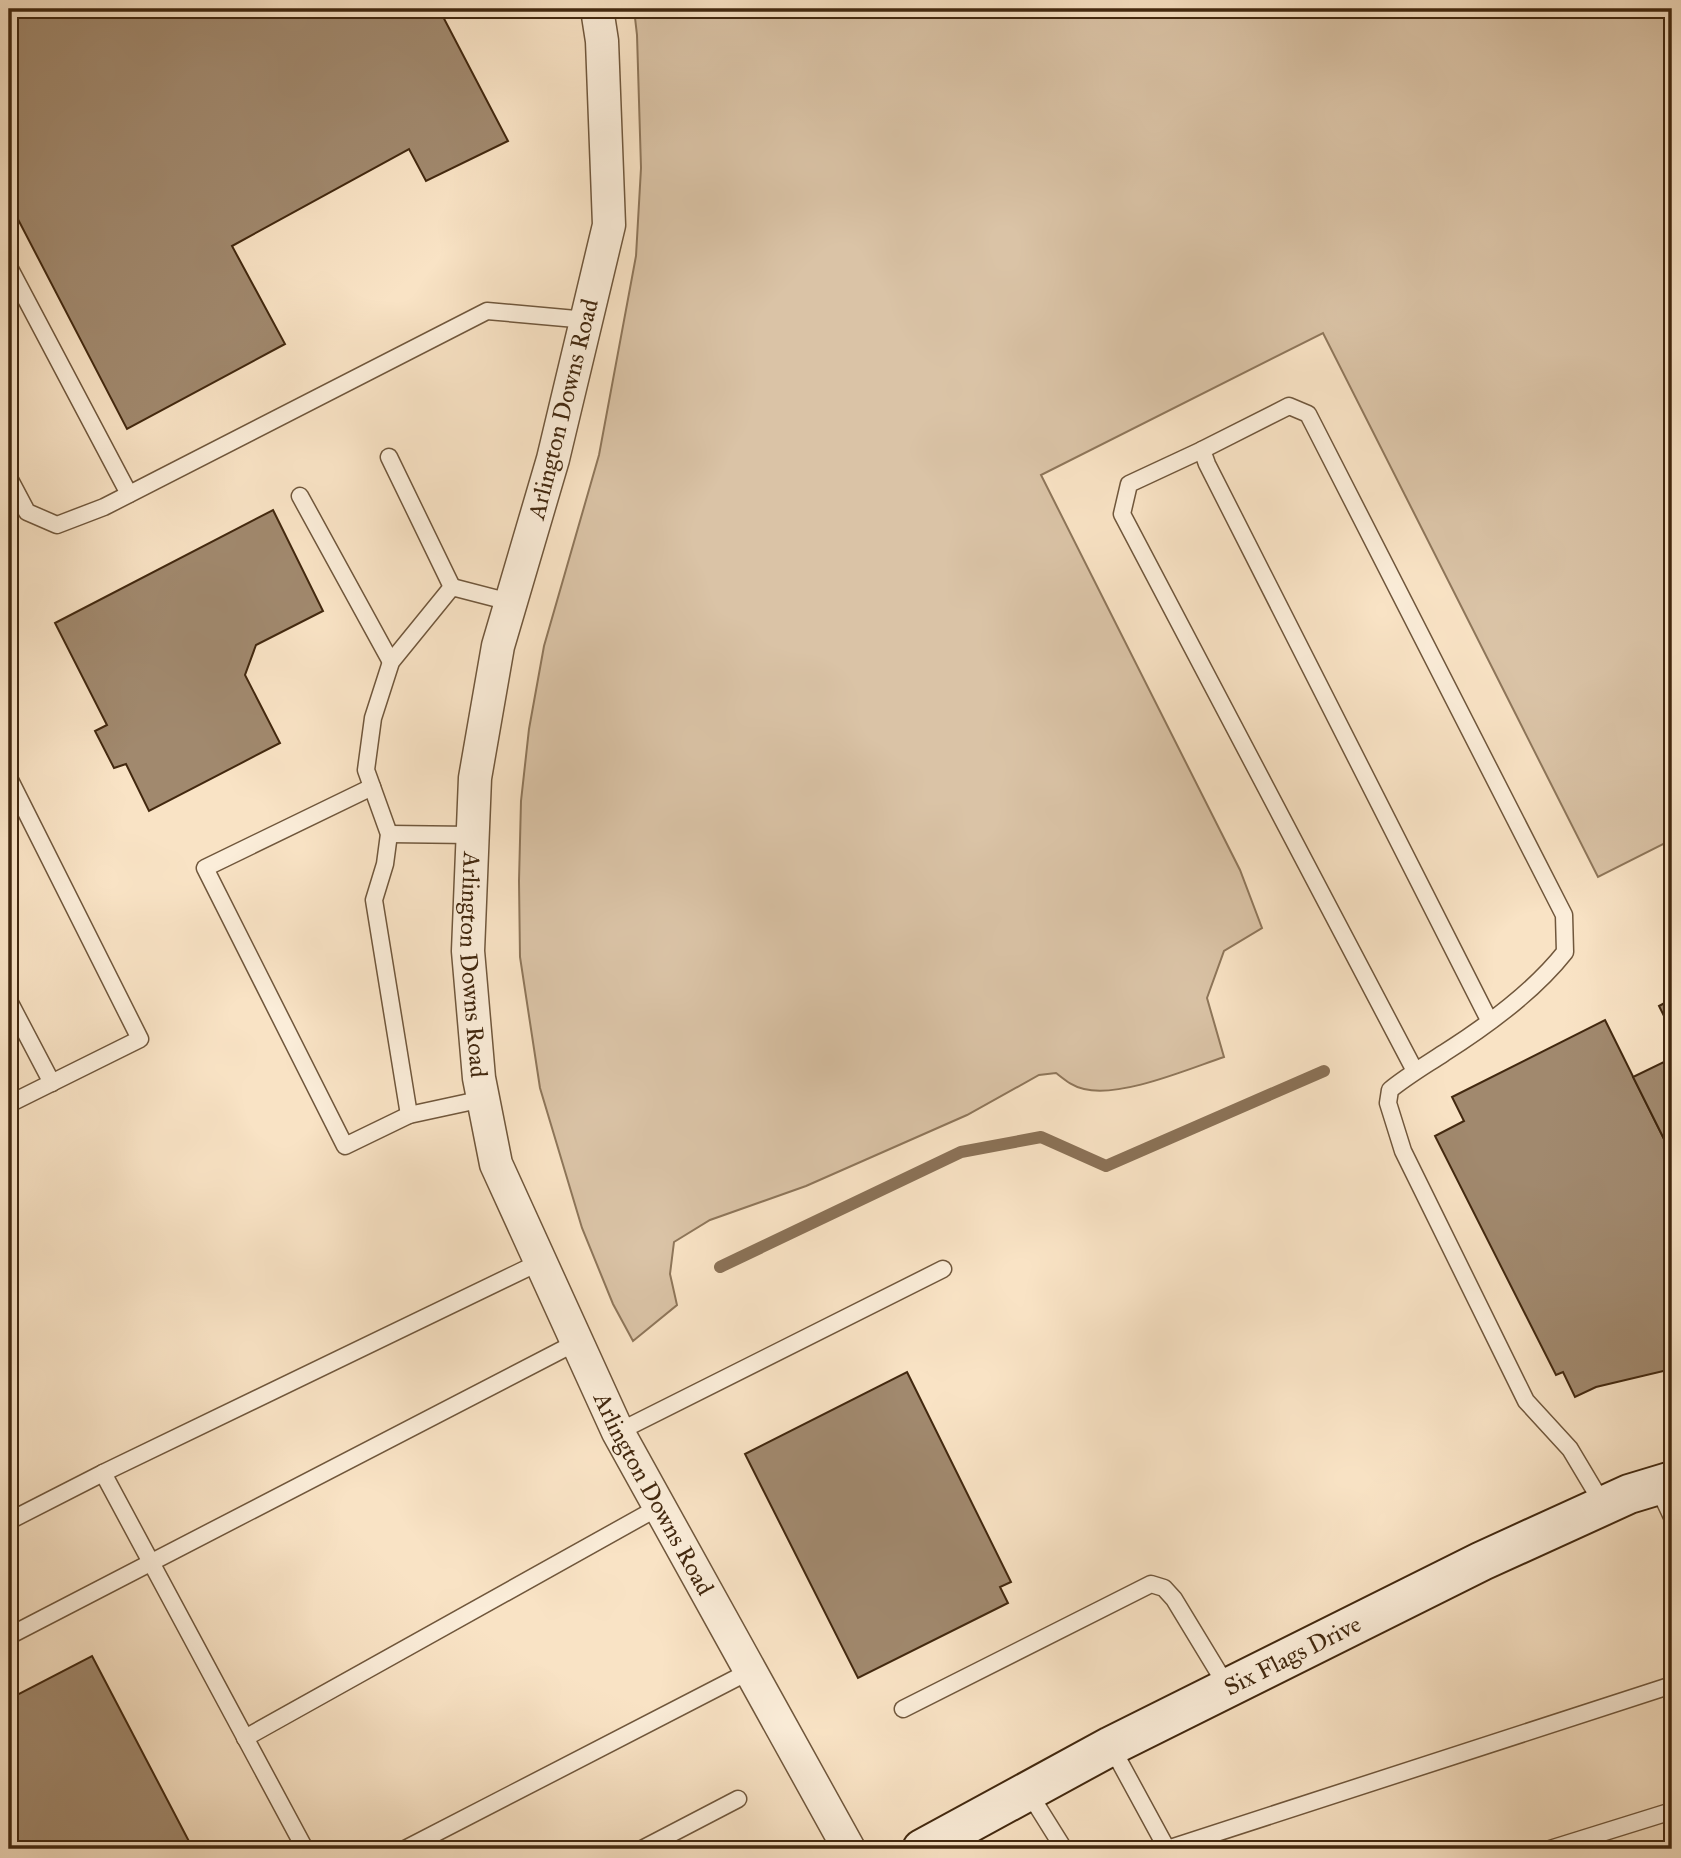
<svg xmlns="http://www.w3.org/2000/svg" width="1681" height="1858" font-family="'IM FELL Great Primer',serif">
	<style>
		.green { fill: #dac3a6; stroke: #8e765a; stroke-width: 2 }
		.lines { fill: none; stroke-linecap: round; stroke-linejoin: round }
		.stream { stroke: #8b7257; stroke-width: 12 }
		.building { fill: #a1896e; stroke: #42280f; stroke-width: 2 }
		.lane-casing { stroke: #70573c; stroke-width: 19 }
		.street-casing { stroke: #70573c; stroke-width: 35 }
		.secondary-casing { stroke: #42280f; stroke-width: 42 }
		.lane { stroke: #fbedd9; stroke-width: 16 }
		.street { stroke: #fbedd9; stroke-width: 32 }
		.secondary { stroke: #fbedd9; stroke-width: 38 }
		.labels { text-anchor: middle; stroke-width: 6; stroke-linejoin: round; paint-order: stroke }
		.street-label { font-size: 24px; fill: #42280f; stroke: #fbedd9 }
	</style>
	<rect width="100%" height="100%" fill="#f9e3c5"/>
	<filter id="stains"><feTurbulence type="fractalNoise" baseFrequency=".00286" numOctaves="4"/><feColorMatrix values="0 0 0 0 .2 0 0 0 0 .09 0 0 0 0 .02 0 0 0 .5 -.17"/></filter>
	<radialGradient id="worn" r=".72"><stop offset=".6" stop-color="#630" stop-opacity="0"/><stop offset="1" stop-color="#630" stop-opacity=".3"/></radialGradient>
	<path class="green" d="M634 9H1672V842L1669 841 1598 877 1323 333 1041 475 1240 870 1262 928 1224 951 1207 998 1224 1057C1188 1069 1121 1098 1084 1089 1073 1087 1065 1080 1056 1073L1039 1075 967 1115 806 1186 710 1220 674 1242 670 1274 677 1305 633 1341 613 1304 582 1228 540 1088 520 957 519 881 521 801 529 729 544 646 599 455 636 256 641 168 637 35Z"/>
	<g class="lines">
		<path class="stream" d="M720 1267 961 1152 1041 1137 1106 1166 1324 1071"/>
	</g>
	<g class="building">
		<path d="M9 9H439L508 141 426 181 409 149 232 246 285 344 127 429 9 202Z"/>
		<path d="M273 510 323 611 256 645 245 675 280 743 149 811 126 764 114 768 95 731 107 725 55 623Z"/>
		<path d="M1672 999V1032L1659 1006Z"/>
		<path d="M1605 1020 1672 1155V1369L1596 1387 1575 1397 1563 1372 1556 1375 1435 1136 1464 1121 1452 1097Z"/>
		<path d="M1672 1058V1155L1633 1077Z"/>
		<path d="M907 1372 1011 1582 1000 1587 1008 1603 858 1678 745 1454Z"/>
		<path d="M92 1656 193 1849H9V1699Z"/>
	</g>
	<g class="lines">
		<defs>
			<g id="lane">
				<path d="M9 267 129 494"/>
				<path d="M1202 450 1129 484 1122 514 1415 1071"/>
				<path d="M389 457 452 587"/>
				<path d="M9 478 27 512 57 525 104 507 487 311 587 320"/>
				<path d="M300 496 391 662"/>
				<path d="M9 778 140 1039 9 1104"/>
				<path d="M372 787 205 868 345 1146 409 1115"/>
				<path d="M389 834 472 835"/>
				<path d="M9 1001 52 1083"/>
				<path d="M1489 1020 1207 464 1202 450 1289 406 1308 414 1564 915 1565 952C1535 990 1485 1027 1444 1053 1426 1065 1407 1076 1390 1090L1388 1103 1403 1151 1526 1401 1570 1449 1604 1506"/>
				<path d="M483 1099 409 1115 374 900 385 864 389 834 366 770 373 718 391 662 452 587 510 602"/>
				<path d="M618 1432 943 1269"/>
				<path d="M1657 1485 1672 1517"/>
				<path d="M9 1521 103 1473"/>
				<path d="M9 1636 577 1342"/>
				<path d="M903 1709 1151 1584 1164 1588 1174 1599 1228 1688"/>
				<path d="M245 1738 659 1507"/>
				<path d="M1111 1746 1167 1849"/>
				<path d="M1029 1793 1064 1849"/>
				<path d="M305 1849 103 1473 540 1262"/>
				<path d="M405 1849 750 1671"/>
				<path d="M642 1849 738 1799"/>
				<path d="M1167 1849 1672 1685"/>
				<path d="M1550 1849 1672 1811"/>
			</g>
			<g id="street">
				<path id="s1" d="M597 9 602 41 609 225 553 459 498 646 475 778 468 951 479 1078 496 1164 618 1432 849 1849"/>
			</g>
			<g id="secondary">
				<path id="s2" d="M922 1849 1111 1746 1482 1561 1629 1494 1672 1481"/>
			</g>
		</defs>
		<use href="#lane" class="lane-casing"/>
		<use href="#street" class="street-casing"/>
		<use href="#secondary" class="secondary-casing"/>
		<use href="#lane" class="lane"/>
		<use href="#street" class="street"/>
		<use href="#secondary" class="secondary"/>
	</g>
	<g class="labels">
		<g class="street-label">
			<text transform="translate(563 409) rotate(-76)" y="8">Arlington Downs Road</text>
			<text dy="8" stroke="none"><textPath href="#s1" startOffset="973">Arlington Downs Road</textPath></text>
			<text dy="8" stroke="none"><textPath href="#s1" startOffset="1540">Arlington Downs Road</textPath></text>
			<text dy="8" stroke="none"><textPath href="#s2" startOffset="418">Six Flags Drive</textPath></text>
		</g>
	</g>
	<rect width="1681" height="1858" fill="none" stroke="#f9e3c5" stroke-width="35"/>
	<rect x="10" y="10" width="1660" height="1837" fill="none" stroke="#42280f" stroke-width="3.5"/>
	<rect x="18" y="18" width="1646" height="1823" fill="none" stroke="#42280f" stroke-width="2"/>
	<rect width="100%" height="100%" filter="url(#stains)"/>
	<rect width="100%" height="100%" fill="url(#worn)"/>
</svg>
